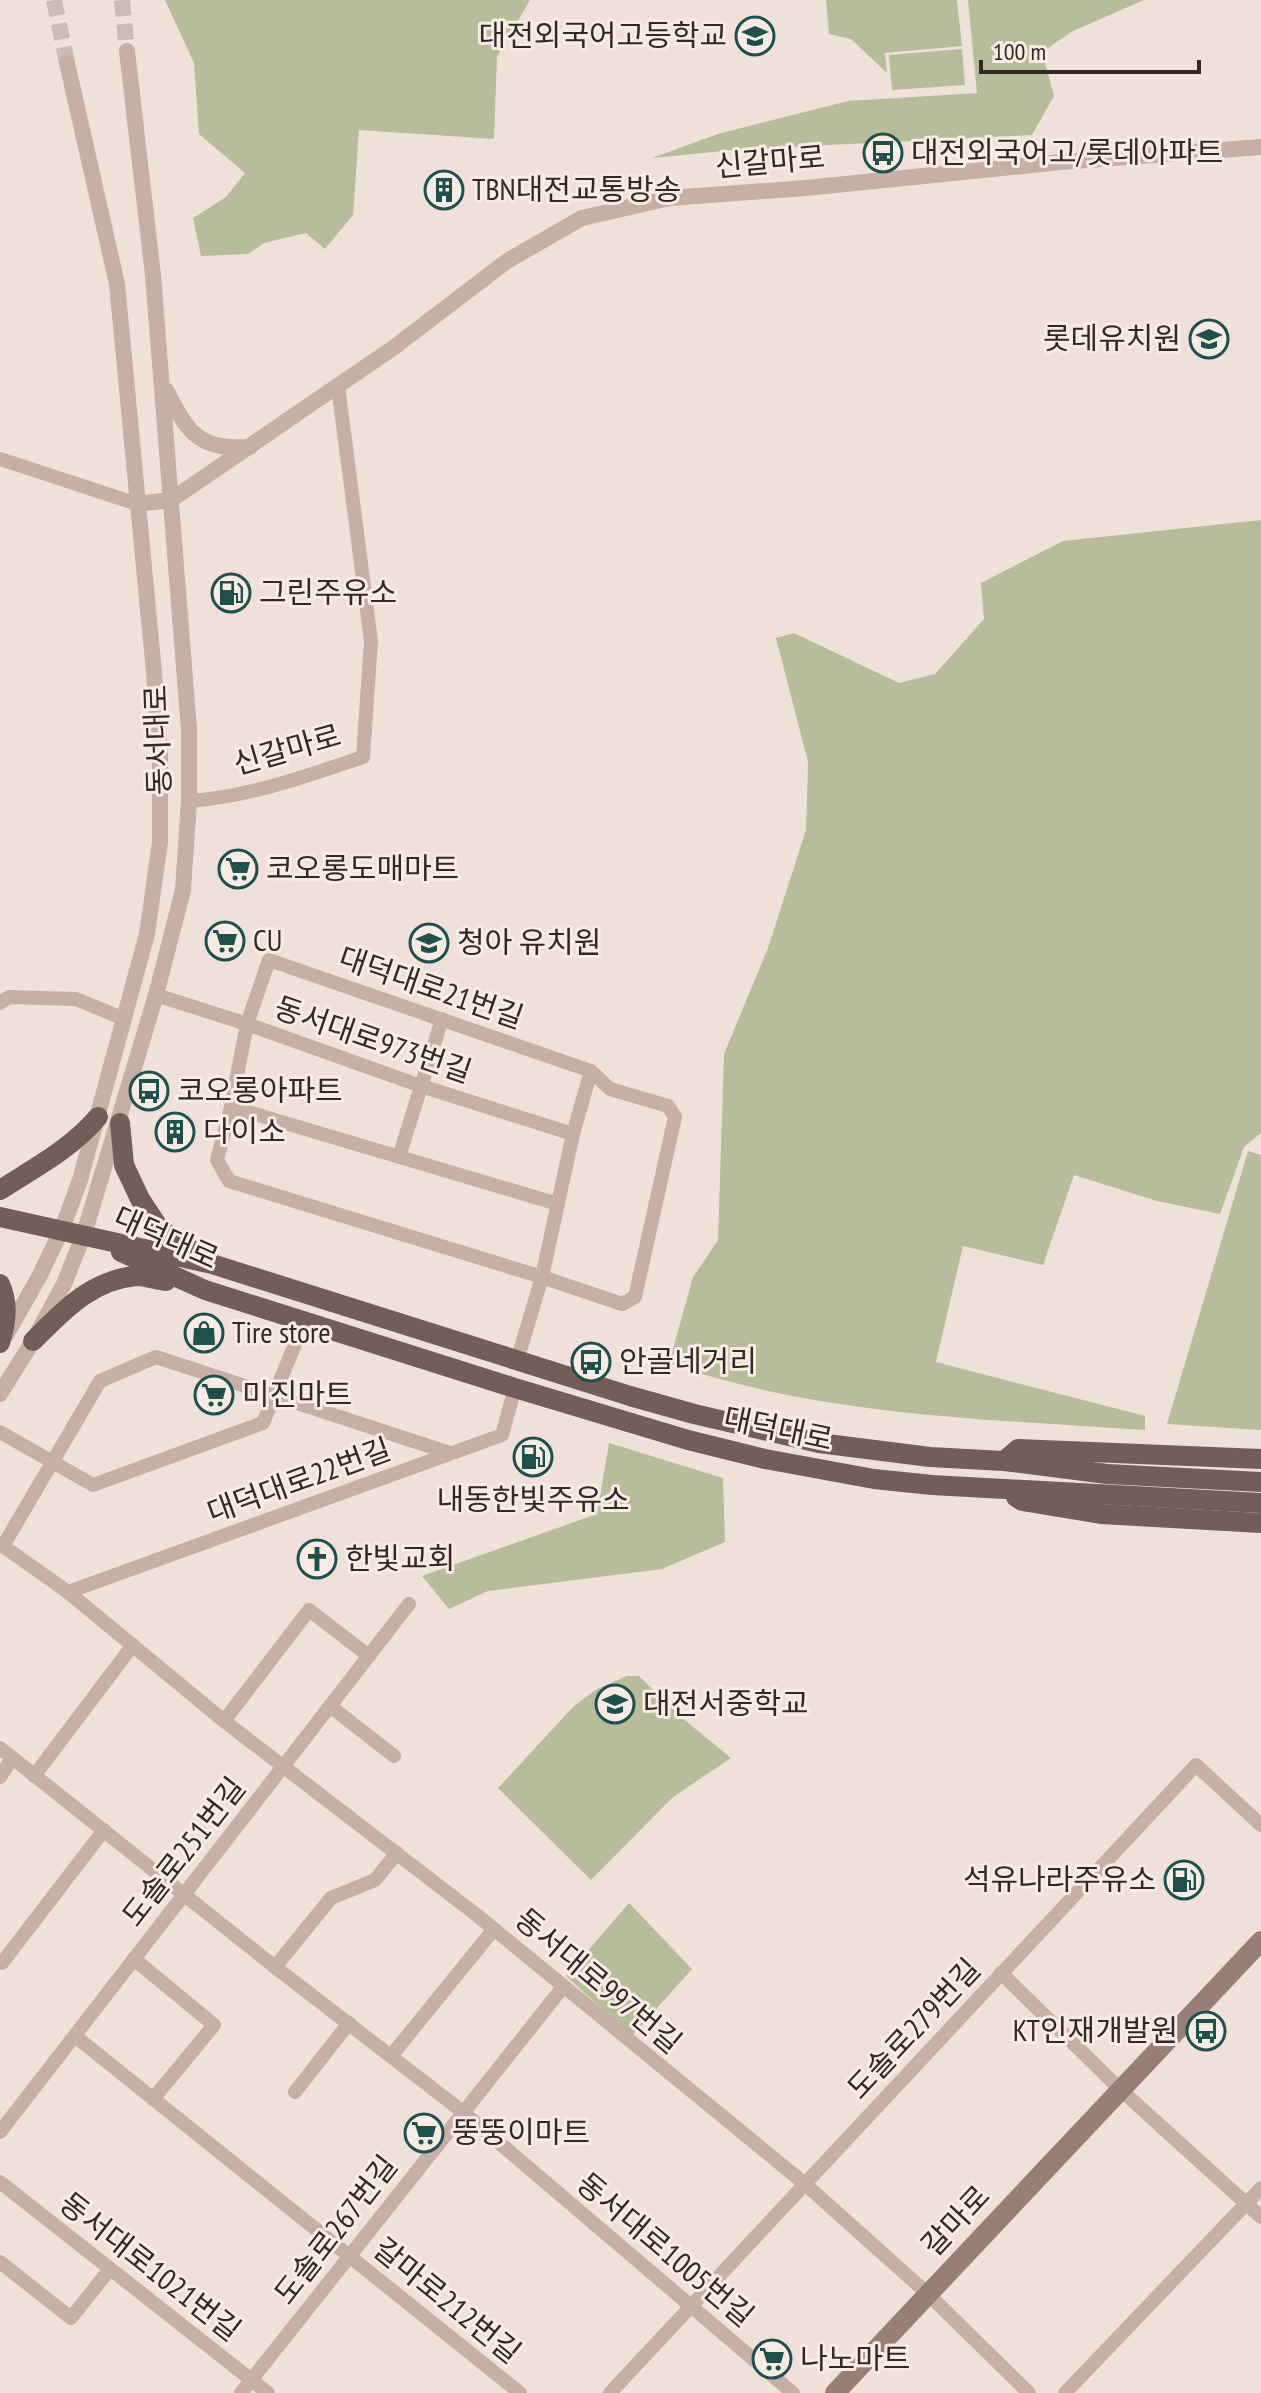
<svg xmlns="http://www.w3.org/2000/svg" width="1261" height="2393" font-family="'PT Sans Narrow','Noto Sans KR',sans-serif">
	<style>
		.green { fill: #b7bc9a }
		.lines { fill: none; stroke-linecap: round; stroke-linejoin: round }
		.tertiary-tunnel { stroke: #c9bcb5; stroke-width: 16; stroke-dasharray: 16 8; stroke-linecap: butt }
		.minor { stroke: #c6afa6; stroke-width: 14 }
		.tertiary { stroke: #c6afa6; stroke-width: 16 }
		.secondary { stroke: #997e78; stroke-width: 20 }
		.primary { stroke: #735d58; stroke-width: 20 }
		.labels { text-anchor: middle; stroke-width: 6; stroke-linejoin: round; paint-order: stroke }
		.poi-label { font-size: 30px; fill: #322826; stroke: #f7ebe5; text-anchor: start }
		.street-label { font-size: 30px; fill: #322826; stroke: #f7ebe5 }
	</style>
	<rect width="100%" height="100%" fill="#efe1d9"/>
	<g class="green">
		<path d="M165 0H530L497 57 494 139 359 130 353 215 325 249 306 233 264 243 248 254 201 256 193 218 226 197 245 173 199 134 194 63Z"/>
		<path d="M826 0H957L962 46 885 53 887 73 851 39 829 34Z"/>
		<path d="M968 0H1153H1144L1073 31 1042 52 1054 96 1032 135 744 149 652 158 718 134 848 101 977 93Z"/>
		<path d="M962 49 965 85 892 90 889 55Z"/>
		<path d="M1261 520V1133L1244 1147 1220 1214 1157 1201 1074 1175 1043 1265 963 1246 936 1362 1145 1416V1430C989 1419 817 1416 669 1363L693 1277 718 1240 724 1054 768 948 806 830 808 762 776 638 794 633 899 683 935 674 984 619 981 583 1063 541Z"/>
		<path d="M1248 1151 1261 1155V1430L1167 1424Z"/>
		<path d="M609 1443 723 1478 725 1542 662 1569 488 1591 449 1609 422 1576 597 1514Z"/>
		<path d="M627 1676H639L681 1717 731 1758 673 1797 591 1880 498 1788 574 1706 597 1689Z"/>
		<path d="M629 1903 692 1969 632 2036 566 1976Z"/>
	</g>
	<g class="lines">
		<g class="tertiary-tunnel">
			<path d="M54 0 67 63"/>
			<path d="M122 0 127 51"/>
		</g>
		<g class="minor">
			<path d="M0 459 137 504"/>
			<path d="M189 801C248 797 307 776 363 757L371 641 338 386"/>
			<path d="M269 960 591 1071 610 1089 668 1106 675 1117 635 1297 622 1304 542 1277 229 1181 217 1160 231 1107 247 1024Z"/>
			<path d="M156 995 247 1024 421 1086 573 1134"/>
			<path d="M0 1003 9 997 76 999 122 1018"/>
			<path d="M231 1107 558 1204"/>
			<path d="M399 1157 442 1019"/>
			<path d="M517 1361 542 1277 573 1134 591 1071"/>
			<path d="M0 1432 93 1485 263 1423 304 1322"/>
			<path d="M0 1544 68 1592 224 1721 478 1916 805 2184 928 2294 1029 2393"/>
			<path d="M3 1546 100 1381 156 1357 450 1453"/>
			<path d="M68 1592 502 1435 515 1388"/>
			<path d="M330 1706 394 1756"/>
			<path d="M224 1721 309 1610 369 1656"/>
			<path d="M0 1748 275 1967 463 2112 793 2393"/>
			<path d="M34 1776 133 1645"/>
			<path d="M0 1777 12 1758"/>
			<path d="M134 1959 214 2025 153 2099"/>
			<path d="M0 1963H2L104 1830"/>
			<path d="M275 1967 331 1898 375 1880 397 1853"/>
			<path d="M1001 1973 1121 2090 1261 2217"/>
			<path d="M75 2036 520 2393"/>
			<path d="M391 2056 494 1929"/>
			<path d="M295 2092 349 2023"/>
			<path d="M0 2132 409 1604"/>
			<path d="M0 2182 268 2393"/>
			<path d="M0 2262 71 2318 110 2269"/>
			<path d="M241 2393 563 1987"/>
			<path d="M610 2393 1196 1765 1261 1825"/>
			<path d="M1065 2393 1261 2188"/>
		</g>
		<g class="tertiary">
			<path d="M166 390C188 433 198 450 250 447"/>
			<path d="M137 504 171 500 393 348 507 261 582 218 670 198 806 188 1061 162 1261 147"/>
			<path d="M6 1335 39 1277 62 1229 80 1180 147 934 160 842V753L154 672 117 284 67 63"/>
			<path d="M0 1394 33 1341 64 1284 84 1234 156 995 183 890 189 801V730L153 275 127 51"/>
		</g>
		<path class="secondary" d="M835 2393 1261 1941"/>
		<g class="primary">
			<path d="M120 1123 124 1165 140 1199 159 1228 202 1257"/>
			<path d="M0 1190C34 1168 71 1149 98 1117"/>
			<path d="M0 1217 212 1264 630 1396 694 1414 819 1443 930 1457 1004 1461 1107 1474 1261 1482"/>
			<path d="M121 1252 205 1290 515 1388 688 1440 765 1459 874 1479 932 1485 1261 1503"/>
			<path d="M0 1284C9 1304 6 1323 0 1343"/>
			<path d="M33 1341C63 1311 91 1280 136 1276 145 1276 157 1280 166 1281"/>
			<path d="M1004 1461 1018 1449 1261 1459"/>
			<path d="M1016 1497 1022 1501 1101 1514 1261 1523"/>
		</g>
	</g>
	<defs>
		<symbol id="school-ring" viewBox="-11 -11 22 22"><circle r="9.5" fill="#f7ebe5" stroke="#1f504b" stroke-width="1.5"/><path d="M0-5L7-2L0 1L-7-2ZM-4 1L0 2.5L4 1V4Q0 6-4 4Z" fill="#1f504b"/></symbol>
		<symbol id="bus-ring" viewBox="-11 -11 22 22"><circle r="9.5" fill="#f7ebe5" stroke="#1f504b" stroke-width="1.5"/><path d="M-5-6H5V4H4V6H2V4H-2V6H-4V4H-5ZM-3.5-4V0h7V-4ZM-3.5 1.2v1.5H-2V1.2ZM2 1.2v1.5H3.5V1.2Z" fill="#1f504b"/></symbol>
		<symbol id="building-ring" viewBox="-11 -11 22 22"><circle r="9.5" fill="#f7ebe5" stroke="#1f504b" stroke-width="1.5"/><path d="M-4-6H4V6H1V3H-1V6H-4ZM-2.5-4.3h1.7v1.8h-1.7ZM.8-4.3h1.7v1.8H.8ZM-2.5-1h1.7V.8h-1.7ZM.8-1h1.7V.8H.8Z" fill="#1f504b"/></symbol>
		<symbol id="fuel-ring" viewBox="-11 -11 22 22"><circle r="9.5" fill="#f7ebe5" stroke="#1f504b" stroke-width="1.5"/><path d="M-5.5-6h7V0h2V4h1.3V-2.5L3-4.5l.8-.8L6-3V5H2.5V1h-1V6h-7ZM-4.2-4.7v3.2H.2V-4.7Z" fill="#1f504b"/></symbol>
		<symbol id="supermarket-ring" viewBox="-11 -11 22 22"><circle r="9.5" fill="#f7ebe5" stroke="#1f504b" stroke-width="1.5"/><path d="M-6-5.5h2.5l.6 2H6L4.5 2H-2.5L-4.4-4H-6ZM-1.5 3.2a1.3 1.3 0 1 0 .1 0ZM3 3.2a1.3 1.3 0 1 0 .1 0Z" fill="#1f504b"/></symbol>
		<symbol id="shop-ring" viewBox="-11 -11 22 22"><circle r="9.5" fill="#f7ebe5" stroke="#1f504b" stroke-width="1.5"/><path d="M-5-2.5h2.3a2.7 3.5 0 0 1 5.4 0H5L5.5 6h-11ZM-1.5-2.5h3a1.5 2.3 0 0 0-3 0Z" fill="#1f504b"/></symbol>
		<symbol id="church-ring" viewBox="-11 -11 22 22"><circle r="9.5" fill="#f7ebe5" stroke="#1f504b" stroke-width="1.5"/><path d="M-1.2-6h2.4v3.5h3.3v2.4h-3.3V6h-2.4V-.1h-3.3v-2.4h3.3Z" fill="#1f504b"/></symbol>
	</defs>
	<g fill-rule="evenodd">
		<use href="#school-ring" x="733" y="14" width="44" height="44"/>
		<use href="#bus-ring" x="861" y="131" width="44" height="44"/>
		<use href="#building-ring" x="422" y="168" width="44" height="44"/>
		<use href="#school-ring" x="1187" y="317" width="44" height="44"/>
		<use href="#fuel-ring" x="209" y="571" width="44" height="44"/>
		<use href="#supermarket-ring" x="216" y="847" width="44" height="44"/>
		<use href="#supermarket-ring" x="203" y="919" width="44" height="44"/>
		<use href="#school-ring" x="407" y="921" width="44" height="44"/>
		<use href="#bus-ring" x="127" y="1069" width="44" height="44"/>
		<use href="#building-ring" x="153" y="1110" width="44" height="44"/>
		<use href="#shop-ring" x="182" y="1311" width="44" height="44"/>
		<use href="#bus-ring" x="569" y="1340" width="44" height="44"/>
		<use href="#supermarket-ring" x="192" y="1373" width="44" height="44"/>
		<use href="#fuel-ring" x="511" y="1435" width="44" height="44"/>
		<use href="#church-ring" x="295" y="1537" width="44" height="44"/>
		<use href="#school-ring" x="593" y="1682" width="44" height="44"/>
		<use href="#fuel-ring" x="1162" y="1858" width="44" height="44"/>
		<use href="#bus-ring" x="1184" y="2009" width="44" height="44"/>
		<use href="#supermarket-ring" x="402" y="2111" width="44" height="44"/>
		<use href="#supermarket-ring" x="750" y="2337" width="44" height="44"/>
	</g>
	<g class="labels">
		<g class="poi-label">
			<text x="727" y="46" text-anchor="end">대전외국어고등학교</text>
			<text x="911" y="163">대전외국어고/롯데아파트</text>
			<text x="472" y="200">TBN대전교통방송</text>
			<text x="1181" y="349" text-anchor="end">롯데유치원</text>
			<text x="259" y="603">그린주유소</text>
			<text x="266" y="879">코오롱도매마트</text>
			<text x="253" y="951">CU</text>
			<text x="457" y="953">청아 유치원</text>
			<text x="177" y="1101">코오롱아파트</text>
			<text x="203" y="1142">다이소</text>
			<text x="232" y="1343">Tire store</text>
			<text x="619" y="1372">안골네거리</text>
			<text x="242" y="1405">미진마트</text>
			<text x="533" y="1510" text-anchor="middle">내동한빛주유소</text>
			<text x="345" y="1569">한빛교회</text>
			<text x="643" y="1714">대전서중학교</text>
			<text x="1156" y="1890" text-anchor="end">석유나라주유소</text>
			<text x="1178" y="2041" text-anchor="end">KT인재개발원</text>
			<text x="452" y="2143">뚱뚱이마트</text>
			<text x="800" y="2369">나노마트</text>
		</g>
		<g class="street-label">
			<text transform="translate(770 162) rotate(-5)" y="10">신갈마로</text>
			<text transform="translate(158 740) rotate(-92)" y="10">동서대로</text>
			<text transform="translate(287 750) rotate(-16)" y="10">신갈마로</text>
			<text transform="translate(431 988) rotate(19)" y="10">대덕대로21번길</text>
			<text transform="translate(373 1040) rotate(19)" y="10">동서대로973번길</text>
			<text transform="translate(166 1238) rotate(24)" y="10">대덕대로</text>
			<text transform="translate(778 1429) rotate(12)" y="10">대덕대로</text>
			<text transform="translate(299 1481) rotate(-20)" y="10">대덕대로22번길</text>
			<text transform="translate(184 1852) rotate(-52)" y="10">도솔로251번길</text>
			<text transform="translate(598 1981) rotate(40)" y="10">동서대로997번길</text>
			<text transform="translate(914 2029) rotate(-47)" y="10">도솔로279번길</text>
			<text transform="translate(956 2221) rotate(-47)" y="10">갈마로</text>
			<text transform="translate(336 2230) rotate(-52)" y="10">도솔로267번길</text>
			<text transform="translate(665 2250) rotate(40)" y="10">동서대로1005번길</text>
			<text transform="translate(150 2267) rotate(38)" y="10">동서대로1021번길</text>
			<text transform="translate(447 2301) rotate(39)" y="10">갈마로212번길</text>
		</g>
	</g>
	<path d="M981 60v12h218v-12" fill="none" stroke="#322826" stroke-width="4"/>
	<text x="993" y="60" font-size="24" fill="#322826" stroke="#f7ebe5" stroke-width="6" paint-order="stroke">100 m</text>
</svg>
